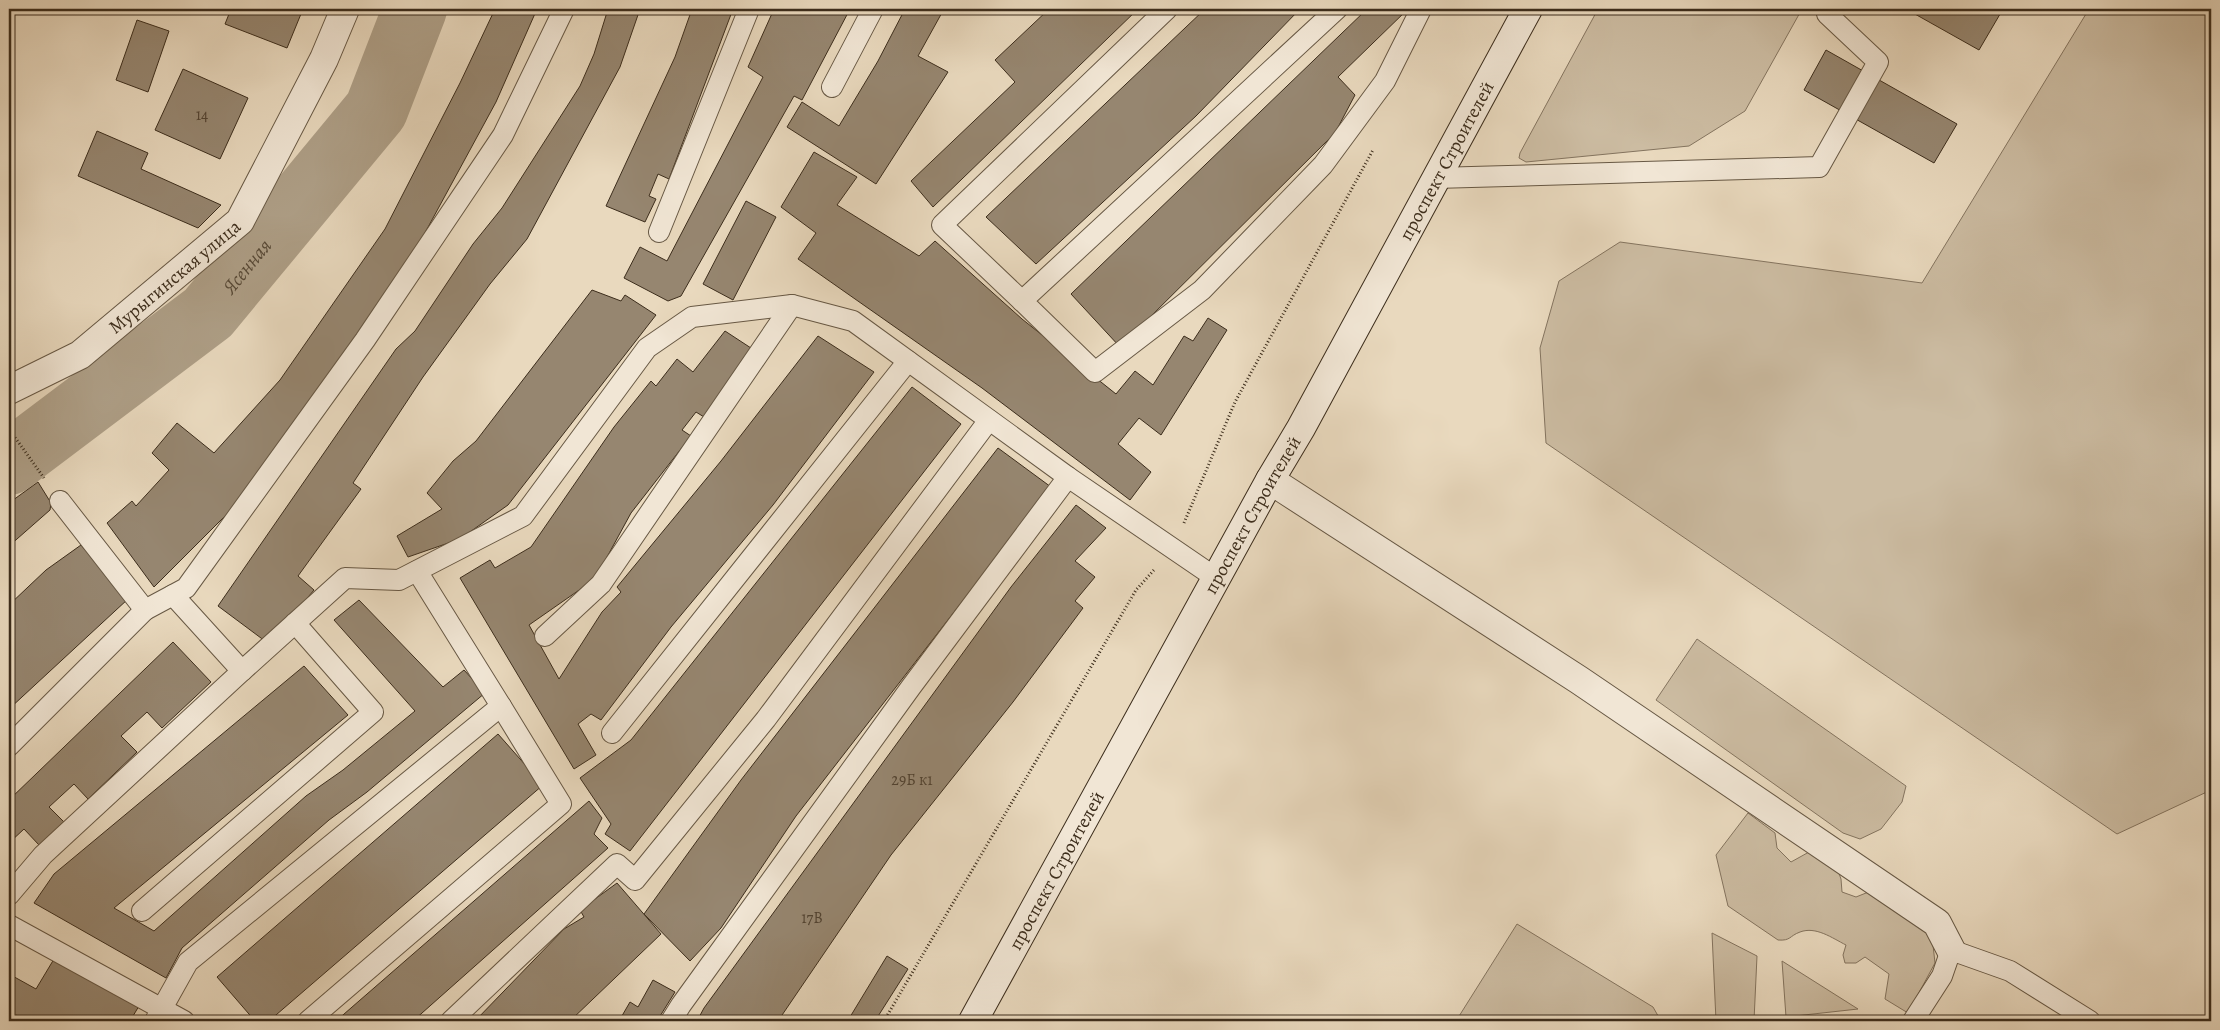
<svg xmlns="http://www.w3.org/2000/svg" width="2220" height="1030" font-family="Alegreya,serif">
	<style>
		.green { fill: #ccbca2; stroke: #84745f }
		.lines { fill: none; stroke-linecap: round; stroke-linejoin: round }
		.river { stroke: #ae9f87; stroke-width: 64 }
		.building { fill: #968670; stroke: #3c2d1c }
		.lane-casing { stroke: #675844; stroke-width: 22 }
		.street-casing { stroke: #675844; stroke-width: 30 }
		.secondary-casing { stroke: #3c2d1c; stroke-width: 30 }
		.path { stroke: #3c2d1c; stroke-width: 3; stroke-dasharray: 1 2.5; stroke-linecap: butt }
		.lane { stroke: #f1e6d5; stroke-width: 20 }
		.street { stroke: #f1e6d5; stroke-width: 28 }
		.secondary { stroke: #f1e6d5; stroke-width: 28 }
		.labels { text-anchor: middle; stroke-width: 5; stroke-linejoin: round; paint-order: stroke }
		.number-label { font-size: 16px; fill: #524331 }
		.street-label { font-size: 19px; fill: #3c2d1c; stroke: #f1e6d5 }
		.water-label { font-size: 20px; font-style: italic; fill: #584a37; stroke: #f1e6d5 }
	</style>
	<rect width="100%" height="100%" fill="#e9d9be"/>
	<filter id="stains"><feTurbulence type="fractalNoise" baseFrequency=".004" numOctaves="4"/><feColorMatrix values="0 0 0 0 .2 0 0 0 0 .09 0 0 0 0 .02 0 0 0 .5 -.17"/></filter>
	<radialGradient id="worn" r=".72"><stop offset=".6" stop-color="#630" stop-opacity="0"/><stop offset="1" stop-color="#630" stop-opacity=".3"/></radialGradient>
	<g class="green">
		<path d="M1598 9H1802L1745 111 1689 146 1526 162 1519 158 1520 153Z"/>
		<path d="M2089 9H2211V790L2117 834 1546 443 1540 348 1559 281 1620 242 1922 283Z"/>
		<path d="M1697 639 1906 786 1902 802 1881 829 1860 839 1843 833 1656 700Z"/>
		<path d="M1748 813 1775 833 1777 848 1791 862 1809 852 1834 860 1841 879 1842 892 1856 897 1871 891 1932 936 1935 963 1908 1013 1885 999 1889 974 1865 957 1856 963H1845L1843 955 1846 945C1832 938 1816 926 1800 932 1789 936 1791 941 1778 940L1728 906 1716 855Z"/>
		<path d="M1517 924 1653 1007 1661 1021H1456Z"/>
		<path d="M1712 933 1757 956 1754 1021H1716Z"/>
		<path d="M1782 961 1858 1009 1786 1017Z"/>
	</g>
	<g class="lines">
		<path class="river" id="s1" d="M9 463 208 313 376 110 415 9"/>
	</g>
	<g class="building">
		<path d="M231 9H303L287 48 225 24Z"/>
		<path d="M495 9H537L496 102 414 253 256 485 154 587 107 523 132 501 136 506 169 470 152 453 177 423 214 453 280 380 385 229 460 83Z"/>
		<path d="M608 9H640L620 67 527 239 490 284 423 377 353 483 361 489 298 576 314 590 269 644 218 606 396 349 415 331 473 244 502 208 580 86 594 54Z"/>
		<path d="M692 9H733L669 179 658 174 649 196 656 199 645 222 606 206 675 57Z"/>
		<path d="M774 9H850L802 100 794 96 681 296 668 301 624 278 640 247 667 261 763 77 748 67Z"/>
		<path d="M905 9H944L918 56 948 72 876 184 787 127 802 102 839 126 878 61Z"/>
		<path d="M1049 9H1138L933 207 911 181 1015 82 995 60Z"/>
		<path d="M1205 9H1300L1196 116 1036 264 986 217Z"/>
		<path d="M1367 9H1408L1338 77 1355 95 1335 133 1120 347 1071 294Z"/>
		<path d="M1906 9H2003L1979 50Z"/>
		<path d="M137 20 169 31 148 92 116 80Z"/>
		<path d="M1826 50 1957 124 1934 163 1804 90Z"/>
		<path d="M183 69 248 98 220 159 155 130Z"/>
		<path d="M97 131 148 153 141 169 221 205 198 228 78 176Z"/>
		<path d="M814 152 857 177 837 205 919 256 935 241 1022 319 1116 394 1135 371 1153 385 1184 336 1193 341 1208 318 1227 330 1161 435 1139 418 1118 444 1151 472 1130 500 982 388 798 259 816 233 781 207Z"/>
		<path d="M746 201 776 217 733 300 703 284Z"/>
		<path d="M592 290 621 301 625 295 656 315 508 505 460 539 408 557 397 536 442 509 427 493 453 461 476 441Z"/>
		<path d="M725 331 754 350 704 417 696 412 682 430 691 436 631 513 595 579 529 625 559 679 602 612 621 592 617 587 721 461 818 336 874 372 773 505 671 627 601 720 591 714 578 724 596 755 574 769 460 578 490 560 495 568 531 547 614 427 651 381 656 386 677 359 693 372Z"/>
		<path d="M912 387 961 424 630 851 605 834 611 824 580 778 631 740Z"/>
		<path d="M998 448 1051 487 796 816 721 928 690 961 644 914 741 780Z"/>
		<path d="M38 482 51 503 50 510 9 546V503Z"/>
		<path d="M1076 505 1106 528 1075 561 1095 577 1075 601 1083 608 1013 702 891 855 778 1021H738L734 1019 733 1021H697L704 1008 1011 587Z"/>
		<path d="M81 545 128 599 9 709V605L46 570Z"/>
		<path d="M359 600 443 687 464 670 485 693 367 792 329 820 182 948 166 978 34 903 54 874 304 666 348 715 114 908 154 931 306 796 343 770 415 711 334 620Z"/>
		<path d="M173 642 211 682 162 728 147 712 121 736 137 752 88 799 74 784 49 807 64 822 39 845 24 829 9 843V800Z"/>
		<path d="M498 734 543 785 269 1021H255L217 977Z"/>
		<path d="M589 801 602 818 594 834 608 848 413 1021H336Z"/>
		<path d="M617 883 661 934 570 1021H475L564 929 584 917 580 910Z"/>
		<path d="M887 956 908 969 875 1021H856L850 1017Z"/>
		<path d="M54 959 139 1006 130 1021H26L16 1015 12 1021H9V974L36 989Z"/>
		<path d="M653 980 675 992 657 1021H619L630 1002 638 1007Z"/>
	</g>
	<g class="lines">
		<defs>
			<g id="lane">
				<path d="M1337 9 1022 301 1095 372 1202 290 1323 165 1385 81 1421 9"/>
				<path d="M832 87 873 9"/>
				<path d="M1435 178 1819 167 1878 62 1827 14 1830 9"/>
				<path d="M659 232 749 9"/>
				<path d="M1022 301 942 225 1167 9"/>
				<path d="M60 501 145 610 186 588 365 340 503 135 564 9"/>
				<path d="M173 595 242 671 345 578 399 580 523 516 647 348 692 317 792 305 853 321 1068 477 1216 578"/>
				<path d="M545 636 601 584 792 305"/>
				<path d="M612 733 908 361"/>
				<path d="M9 746 145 610"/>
				<path d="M9 895 43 855 242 671"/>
				<path d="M142 911 373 712 295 623"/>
				<path d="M9 925 184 1021"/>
				<path d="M155 1021 188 962 501 706 417 571"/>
				<path d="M308 1021 561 804 501 706"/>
				<path d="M451 1021 617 864 635 880 766 719 989 420"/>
				<path d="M671 1021 681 1005 911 687 1068 477"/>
				<path d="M1913 1021 1942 976 1951 950 2010 971 2090 1021"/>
			</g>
			<g id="street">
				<path id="s2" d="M9 390 80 355 240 221 324 59 345 9"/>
				<path d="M1270 480 1579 680 1937 923 1951 950"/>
			</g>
			<g id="secondary">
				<path id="s3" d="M973 1021 1270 480 1301 428 1528 9"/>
			</g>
		</defs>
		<use href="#lane" class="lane-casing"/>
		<use href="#street" class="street-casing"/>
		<use href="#secondary" class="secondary-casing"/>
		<g class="path">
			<path d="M9 429 44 478"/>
			<path d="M1184 523 1235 402 1373 150"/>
			<path d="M884 1021 1136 590 1154 570"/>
		</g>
		<use href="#lane" class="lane"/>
		<use href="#street" class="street"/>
		<use href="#secondary" class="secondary"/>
	</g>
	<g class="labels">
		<g class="number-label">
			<text x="202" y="120">14</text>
			<text x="912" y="785">29Б к1</text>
			<text x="812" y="923">17В</text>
		</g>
		<g class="street-label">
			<text dy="7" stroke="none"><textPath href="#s3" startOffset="982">проспект Строителей</textPath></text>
			<text dy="7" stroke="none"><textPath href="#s2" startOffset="202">Мурыгинская улица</textPath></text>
			<text dy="7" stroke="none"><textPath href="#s3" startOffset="578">проспект Строителей</textPath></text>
			<text dy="7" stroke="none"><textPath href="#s3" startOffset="172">проспект Строителей</textPath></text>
		</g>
		<g class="water-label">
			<text dy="7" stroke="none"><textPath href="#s1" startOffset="310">Ясенная</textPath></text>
		</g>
	</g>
	<rect width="2220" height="1030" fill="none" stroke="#e9d9be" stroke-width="30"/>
	<rect x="10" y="10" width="2200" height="1010" fill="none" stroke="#3c2d1c" stroke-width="2.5"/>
	<rect x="15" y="15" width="2190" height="1000" fill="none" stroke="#3c2d1c"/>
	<rect width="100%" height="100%" filter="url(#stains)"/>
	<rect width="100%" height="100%" fill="url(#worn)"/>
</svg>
